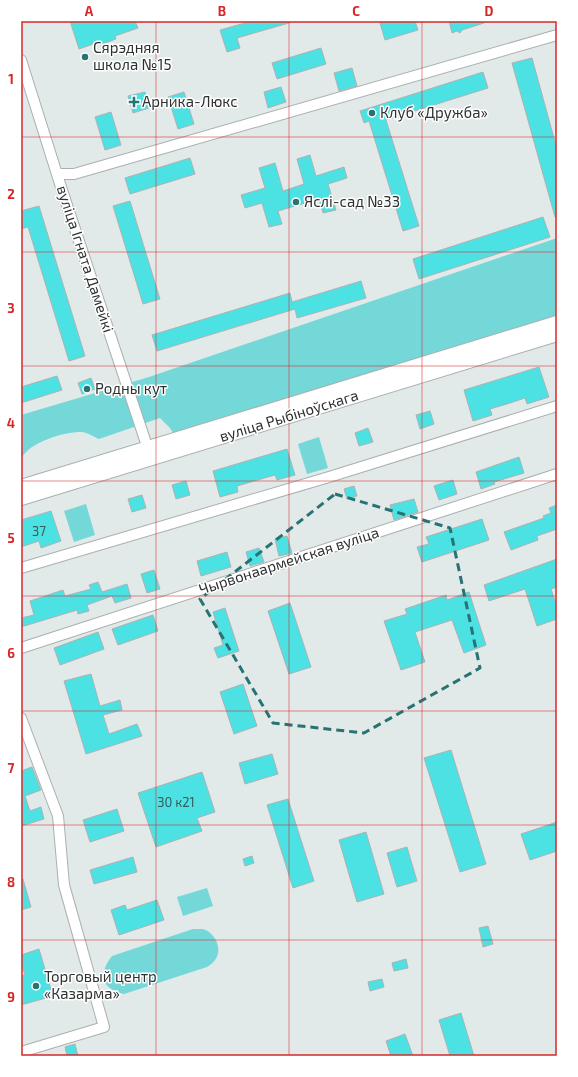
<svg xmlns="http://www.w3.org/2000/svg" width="578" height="1077" font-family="'Exo 2',sans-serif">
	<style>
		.green { fill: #74d8d9 }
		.building { fill: #4ce1e3; stroke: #acb3b3 }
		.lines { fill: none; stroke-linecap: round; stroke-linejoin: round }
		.street-casing { stroke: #aab0b0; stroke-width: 12 }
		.secondary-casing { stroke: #aab0b0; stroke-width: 16 }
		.street { stroke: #fff; stroke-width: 10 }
		.secondary { stroke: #fff; stroke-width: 14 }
		.marked { fill: none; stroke: #277273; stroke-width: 3; stroke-dasharray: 8 5; stroke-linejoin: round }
		.grid { fill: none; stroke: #d62828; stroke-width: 1; stroke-opacity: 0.55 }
		.poi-dot { fill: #277273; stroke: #fff; stroke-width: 1.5 }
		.labels { text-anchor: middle; stroke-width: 3; stroke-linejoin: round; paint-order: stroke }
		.number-label { font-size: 13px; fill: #365d5e }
		.poi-label { font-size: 15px; fill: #2f3131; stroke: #fff; text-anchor: start }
		.street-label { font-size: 15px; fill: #2f3131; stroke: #fff }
		.neatline { fill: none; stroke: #d62828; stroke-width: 1.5 }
		.grid-label { font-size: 13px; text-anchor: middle; font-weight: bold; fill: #d62828 }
	</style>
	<rect width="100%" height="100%" fill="#e2e9e9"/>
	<g class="green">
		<path d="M557 238V319L177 439 170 428 160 418 99 439C94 437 87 432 81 432 64 432 29 442 21 459V415L149 377Z"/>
		<path d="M319 437 328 468 307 474 298 444Z"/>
		<path d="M86 504 95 535 74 542 64 511Z"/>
		<path d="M207 888 213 906 183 916 177 897Z"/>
		<path d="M193 929C196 929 200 929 203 929 216 933 223 950 215 960 213 963 210 965 207 967L124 994C101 989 98 974 112 956Z"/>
	</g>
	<g class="building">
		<path d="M70 21H135L138 28 115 36 116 39 100 45 99 42 79 49Z"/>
		<path d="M252 21H289V23L237 38 240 48 227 52 220 30Z"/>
		<path d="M388 21H415L418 30 385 40 380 23Z"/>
		<path d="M449 21H484V23L462 30 460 33 457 31 452 33Z"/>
		<path d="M321 48 326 64 277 79 272 63Z"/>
		<path d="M532 58 557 149V216L555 217 512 63Z"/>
		<path d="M352 68 357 86 339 91 334 73Z"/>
		<path d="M483 72 488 88 386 120 419 226 403 231 369 121 364 123 360 111Z"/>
		<path d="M281 87 286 102 268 108 264 92Z"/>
		<path d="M145 92 149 108 133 113 128 96Z"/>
		<path d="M184 92 194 124 178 129 168 97Z"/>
		<path d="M111 112 121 145 105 150 95 117Z"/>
		<path d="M310 155 316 176 344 167 347 178 328 184 336 210 323 213 319 199 278 211 282 224 269 227 262 203 245 208 241 195 265 188 259 168 275 163 283 191 304 184 297 159Z"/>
		<path d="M190 158 195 174 130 194 125 178Z"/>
		<path d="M130 201 160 299 143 304 113 206Z"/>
		<path d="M39 206 85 356 69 361 28 227 21 229V211Z"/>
		<path d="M543 217 550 237 419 279 413 259Z"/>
		<path d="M361 281 366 298 297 318 295 309 157 351 152 335 290 293 292 302Z"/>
		<path d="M539 367 549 397 527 404 525 398 507 404 490 409 492 415 473 421 464 390Z"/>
		<path d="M57 376 62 390 21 403V387Z"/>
		<path d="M91 378 95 389 82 394 78 383Z"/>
		<path d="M430 411 434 424 420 429 416 415Z"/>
		<path d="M368 428 373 442 359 446 355 433Z"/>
		<path d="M287 449 295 475 277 480 275 475 237 486 238 492 220 497 213 471Z"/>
		<path d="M519 457 524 473 494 482 495 484 481 489 476 472Z"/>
		<path d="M453 480 457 494 439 500 434 486Z"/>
		<path d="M186 481 190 495 176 499 172 485Z"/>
		<path d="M354 486 357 496 347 499 344 489Z"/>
		<path d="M142 495 146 508 132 512 128 499Z"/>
		<path d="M414 499 418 512 394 520 390 505Z"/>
		<path d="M557 505V529L537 536 538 540 511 550 504 532 544 518 543 516 551 513 549 508Z"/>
		<path d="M51 511 61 541 41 548 39 541 21 547V520Z"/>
		<path d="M482 519 489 540 422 562 417 547 429 544 426 537Z"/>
		<path d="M287 536 292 553 279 556 275 539Z"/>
		<path d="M259 548 264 562 250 566 246 552Z"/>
		<path d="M227 552 231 567 201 576 197 561Z"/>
		<path d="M557 559V587L551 589 557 607V619L537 626 525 589 489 601 484 585Z"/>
		<path d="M154 570 160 589 147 593 141 574Z"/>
		<path d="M98 582 102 592 127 584 131 598 115 603 112 596 87 605 89 611 78 614 77 610 21 627V618L34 615 30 601 63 590 65 596 91 589 89 585Z"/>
		<path d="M469 592 486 645 464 653 452 620 415 632 425 662 401 670 384 621 407 614 405 609 446 595 447 600Z"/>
		<path d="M290 603 311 667 289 674 268 611Z"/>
		<path d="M225 608 239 651 218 658 214 648 223 645 213 612Z"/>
		<path d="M153 615 158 631 118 645 112 629Z"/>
		<path d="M98 632 104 649 60 665 54 648Z"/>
		<path d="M91 674 100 706 120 700 122 710 103 715 109 734 137 724 142 736 86 754 64 681Z"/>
		<path d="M243 684 257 726 234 734 220 692Z"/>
		<path d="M451 750 486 864 460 872 424 758Z"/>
		<path d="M272 754 278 774 245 784 239 763Z"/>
		<path d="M32 767 41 790 25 796 30 811 41 807 44 819 21 826V771Z"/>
		<path d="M202 772 215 812 197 818 202 831 156 847 138 793Z"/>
		<path d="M288 799 314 881 293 888 267 805Z"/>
		<path d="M117 809 124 831 90 842 83 820Z"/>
		<path d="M557 822V851L530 860 521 834Z"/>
		<path d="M366 832 384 894 357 902 339 840Z"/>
		<path d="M407 847 417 881 397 887 387 853Z"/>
		<path d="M252 856 254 863 245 866 243 859Z"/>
		<path d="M133 857 137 872 94 884 90 870Z"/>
		<path d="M21 879H23L31 907 21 910Z"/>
		<path d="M157 900 164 920 119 935 111 910 125 905 127 910Z"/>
		<path d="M488 926 493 944 483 947 479 928Z"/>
		<path d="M39 949 53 996 21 1005V976L25 975 21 963V955Z"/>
		<path d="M406 959 408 968 394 971 392 963Z"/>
		<path d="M382 979 384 987 370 991 368 982Z"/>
		<path d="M461 1013 474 1056H450L439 1020Z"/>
		<path d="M405 1034 413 1056H391L386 1041Z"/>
		<path d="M75 1044 78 1056H67L65 1047Z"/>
	</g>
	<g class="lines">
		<defs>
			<g id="street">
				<path d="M21 60 61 187 150 455"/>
				<path d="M57 174H74L557 35"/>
				<path d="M21 568 329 477 557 406"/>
				<path d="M21 648 557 474"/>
				<path d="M21 718 58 816 64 885 104 1027 21 1052"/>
			</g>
			<g id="secondary">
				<path d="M21 487 557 323"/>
				<path d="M21 498 557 334"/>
			</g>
		</defs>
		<use href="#street" class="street-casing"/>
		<use href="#secondary" class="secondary-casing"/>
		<use href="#street" class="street"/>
		<use href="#secondary" class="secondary"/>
	</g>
	<path class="marked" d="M335 494 450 528 480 668 364 733 273 723 200 599Z"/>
	<path class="grid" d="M156 21V1056M289 21V1056M422 21V1056M21 137H557M21 252H557M21 366H557M21 481H557M21 596H557M21 711H557M21 825H557M21 940H557"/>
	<g class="poi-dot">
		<circle cx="85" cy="57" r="4"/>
		<path d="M132 96h4v4h4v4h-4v4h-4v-4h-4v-4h4z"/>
		<circle cx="372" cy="113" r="4"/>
		<circle cx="296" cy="202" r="4"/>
		<circle cx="87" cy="389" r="4"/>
		<circle cx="36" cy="986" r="4"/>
	</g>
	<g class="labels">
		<g class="number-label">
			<text x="39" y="536">37</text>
			<text x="176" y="807">30 к21</text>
		</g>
		<g class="poi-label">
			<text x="93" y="53">Сярэдняя<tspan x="93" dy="17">школа №15</tspan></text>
			<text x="142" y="107">Арника-Люкс</text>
			<text x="380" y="118">Клуб «Дружба»</text>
			<text x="304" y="207">Яслі-сад №33</text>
			<text x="95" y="394">Родны кут</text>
			<text x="44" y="982">Торговый центр<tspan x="44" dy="17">«Казарма»</tspan></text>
		</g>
		<g class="street-label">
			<text transform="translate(85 259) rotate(72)" y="5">вуліца Ігната Дамейкі</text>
			<text transform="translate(289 416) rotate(-17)" y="5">вуліца Рыбіноўскага</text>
			<text transform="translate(289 561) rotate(-18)" y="5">Чырвонаармейская вуліца</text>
		</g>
	</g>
	<rect width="578" height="1077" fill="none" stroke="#ffffff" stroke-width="44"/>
	<rect x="22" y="22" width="534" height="1033" class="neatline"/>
	<g class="grid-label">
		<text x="89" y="16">A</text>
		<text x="222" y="16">B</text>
		<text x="356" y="16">C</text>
		<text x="489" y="16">D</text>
		<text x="11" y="84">1</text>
		<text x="11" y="199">2</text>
		<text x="11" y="313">3</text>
		<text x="11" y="428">4</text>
		<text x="11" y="543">5</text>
		<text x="11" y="658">6</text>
		<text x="11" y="773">7</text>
		<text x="11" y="887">8</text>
		<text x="11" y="1002">9</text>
	</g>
</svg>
